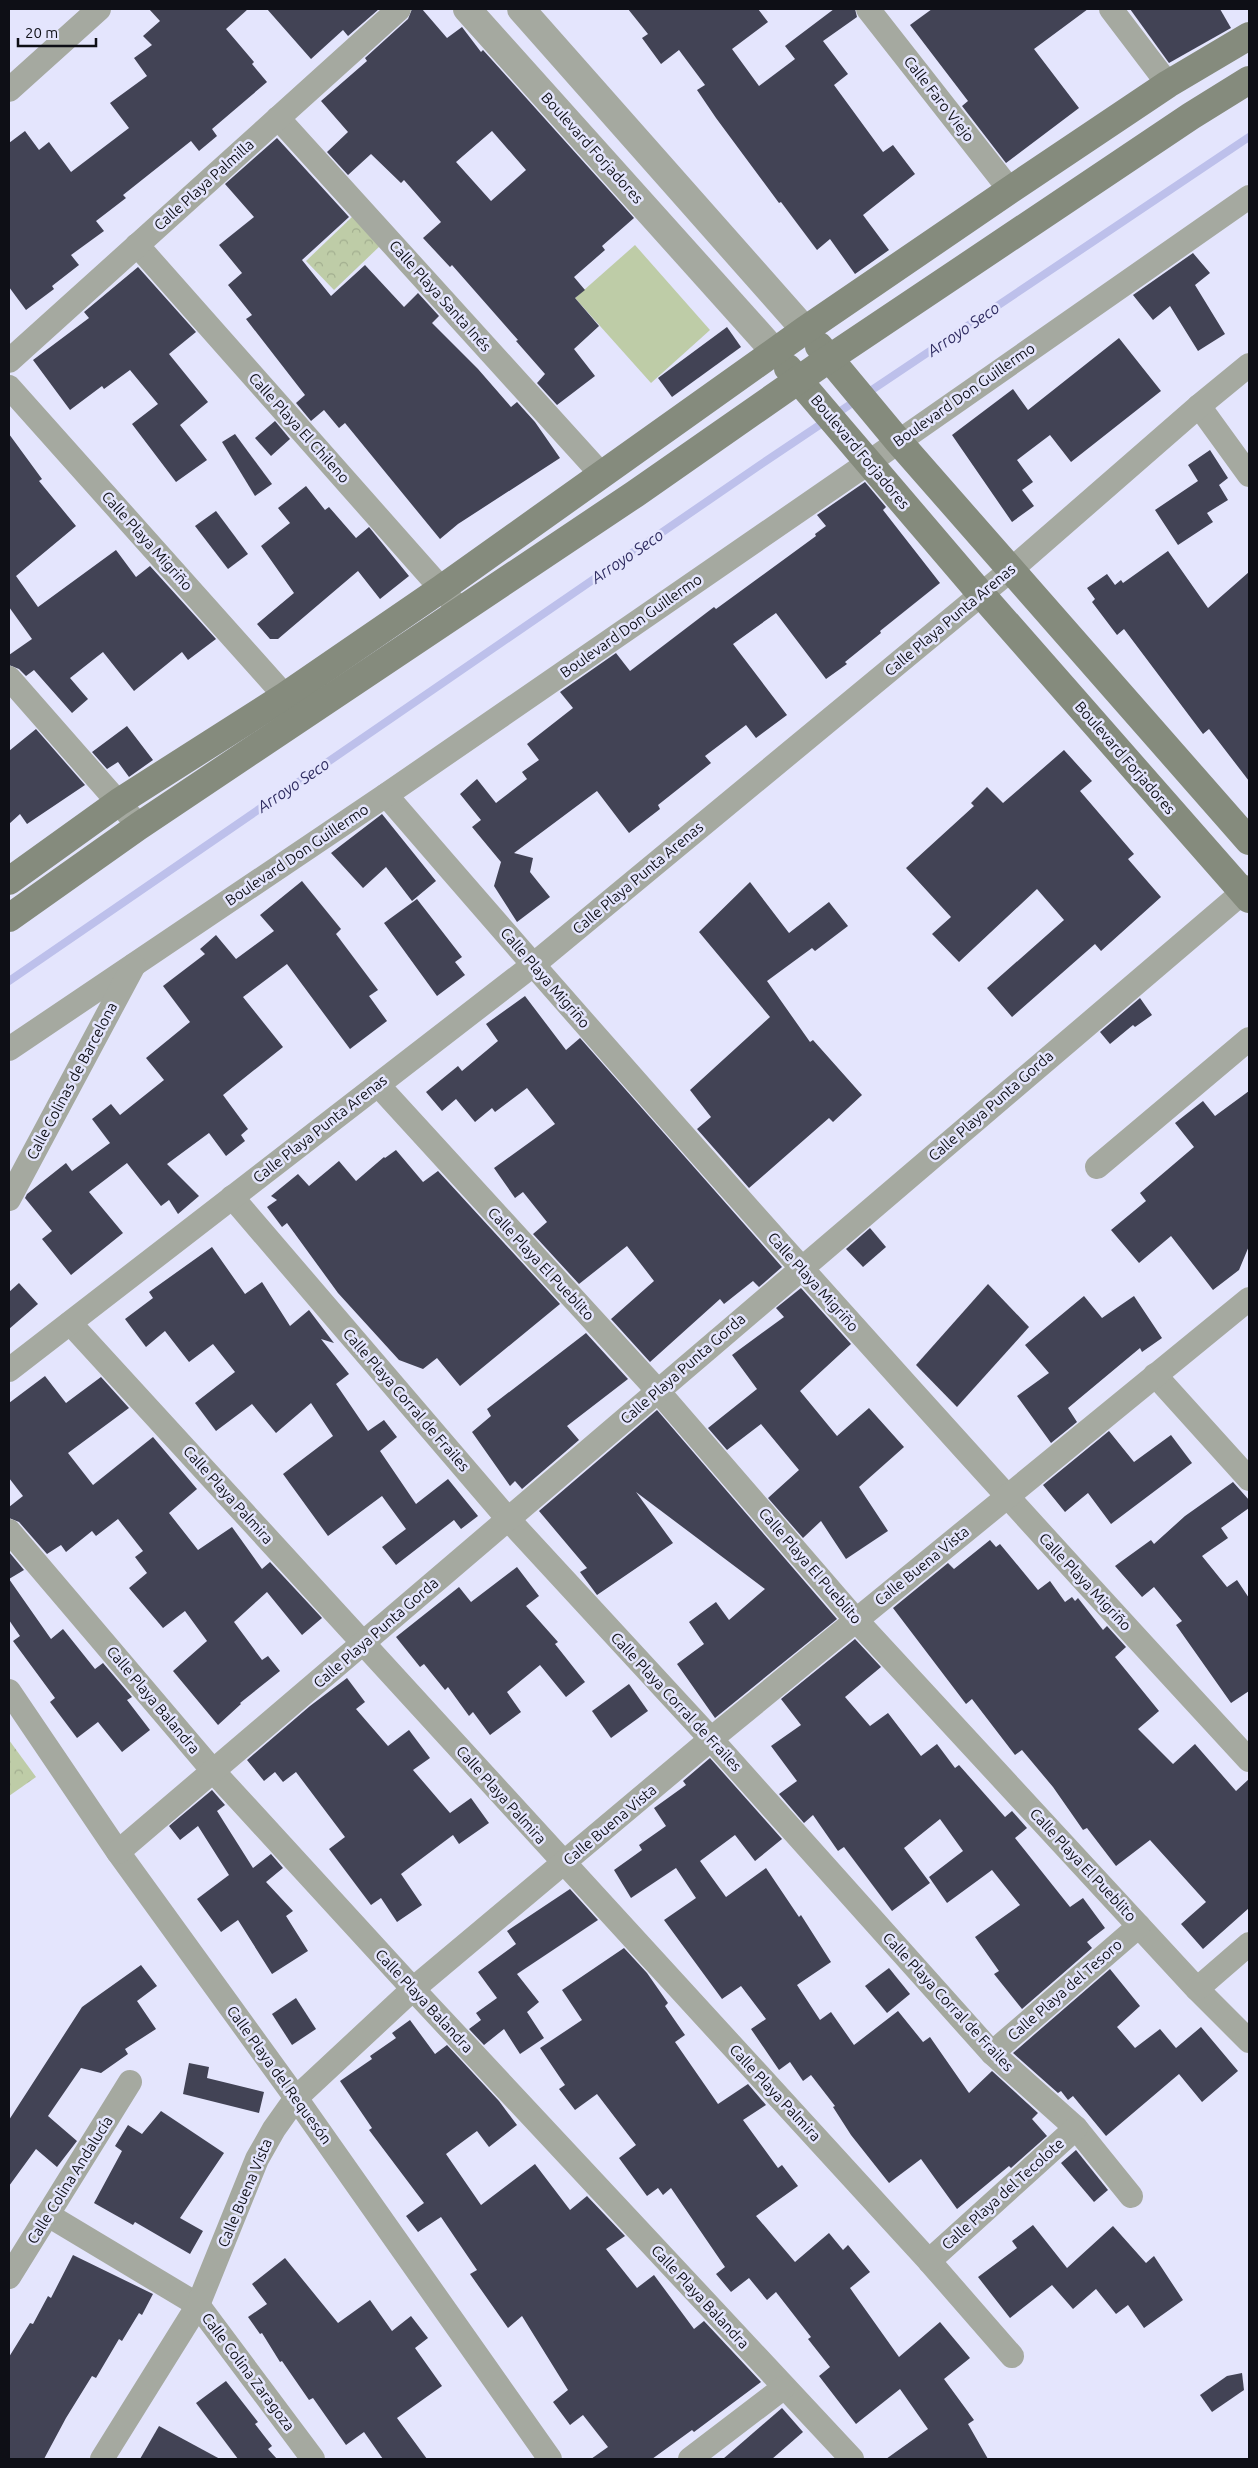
<svg xmlns="http://www.w3.org/2000/svg" width="1258" height="2468" font-family="Ubuntu,sans-serif">
	<style>
		.park { fill: url(#park-crowns) }
		.pitch { fill: #becca7 }
		.lines { fill: none; stroke-linecap: round; stroke-linejoin: round }
		.stream { stroke: #bdc0eb; stroke-width: 8 }
		.building { fill: #424355; fill-rule: evenodd }
		.minor { stroke: #a5a9a0; stroke-width: 24 }
		.tertiary { stroke: #a5a9a0; stroke-width: 28 }
		.secondary { stroke: #858b7d; stroke-width: 28 }
		.labels { text-anchor: middle; stroke-width: 5; stroke-linejoin: round; paint-order: stroke }
		.street-label { font-size: 15px; fill: #0e0f16; stroke: #e4e5fd }
		.water-label { font-size: 16px; font-style: italic; fill: #312e63; stroke: #e4e5fd }
	</style>
	<defs>
		<pattern id="park-crowns" width="20" height="18" patternUnits="userSpaceOnUse" patternTransform="scale(1.25)"><rect width="20" height="18" fill="#becca7"/><path d="M2 6a3 3 0 1 1 6 0M12 15a3 3 0 1 1 6 0" fill="none" stroke="#a2ae8f"/></pattern>
	</defs>
	<rect width="100%" height="100%" fill="#e4e5fd"/>
	<g class="park">
		<path d="M353 216 381 245 334 290 306 261Z"/>
		<path d="M9 1740 36 1777 9 1796Z"/>
	</g>
	<path class="pitch" d="M635 245 710 330 651 383 575 298Z"/>
	<g class="lines">
		<path class="stream" d="M9 981 760 465 1249 137"/>
	</g>
	<g class="building">
		<path d="M149 9H248L226 29 254 62 252 64 267 82 212 129 217 136 199 151 191 141 123 195 126 198 96 221 104 231 71 255 79 265 52 286 54 289 26 310 9 287V143L25 131 39 150 49 142 71 172 129 128 110 103 147 76 134 58 152 45 143 36 160 21Z"/>
		<path d="M267 9H379L348 36 343 30 311 59Z"/>
		<path d="M412 9H422L447 38 462 27 481 52 483 50 634 218 602 246 605 250 574 277 585 290 575 298 599 326 574 349 595 376 557 405 537 383 545 374 516 341 518 340 452 265 450 267 423 238 441 222 404 180 401 183 371 154 348 175 327 152 348 132 321 101 367 61 365 58 408 19ZM492 131 526 170 491 201 456 162Z"/>
		<path d="M628 9H758L768 22 732 49 759 86 795 59 785 46 834 9H855L857 17 823 41 848 74 834 85 883 152 893 145 915 174 863 215 889 250 855 274 830 239 817 250 781 202 779 203 716 118 697 90 705 85 679 50 661 64 642 38 648 34Z"/>
		<path d="M932 9H1088L1034 49 1079 108 1006 163 962 106 968 101 910 25Z"/>
		<path d="M1130 9H1220L1231 28 1169 63Z"/>
		<path d="M277 138 349 217 302 260 331 296 365 265 404 307 418 293 439 316 432 323 478 369 511 407 517 402 535 422 560 458 458 524 440 539 345 423 339 428 324 410 311 421 296 403 305 395 246 319 252 315 228 285 242 273 219 245 254 217 225 184Z"/>
		<path d="M1193 253 1210 273 1195 285 1225 334 1198 351 1170 306 1153 320 1133 295Z"/>
		<path d="M138 267 196 332 169 354 208 402 180 425 207 460 176 482 132 424 158 404 130 370 104 389 102 386 70 410 33 360 89 318 84 312Z"/>
		<path d="M727 327 741 347 672 397 658 378Z"/>
		<path d="M1119 338 1161 391 1071 462 1050 435 1017 460 1033 482 1022 490 1034 506 1012 522 952 435 1013 389 1028 410Z"/>
		<path d="M275 421 290 439 271 456 255 438Z"/>
		<path d="M9 434 42 479 39 481 76 526 16 576 38 607 116 550 136 577 150 566 216 639 188 660 182 652 134 691 103 652 70 678 88 699 72 713 34 670 26 676 19 669 9 665V655L32 639 9 607Z"/>
		<path d="M235 434 272 484 255 496 222 442Z"/>
		<path d="M1210 450 1228 478 1219 485 1228 500 1207 513 1213 522 1178 545 1155 510 1198 481 1188 465Z"/>
		<path d="M865 482 886 507 883 510 940 583 880 631 881 633 845 662 847 664 826 679 776 613 733 644 787 715 756 738 746 725 705 756 711 763 658 805 660 809 629 833 597 791 514 853 533 858 530 872 550 897 517 922 494 886 501 862 472 827 481 820 460 794 477 779 496 803 527 779 522 772 539 760 527 744 573 708 560 692 616 653 630 671 714 607 716 609 816 536 815 534 826 526 817 515Z"/>
		<path d="M306 486 325 510 329 507 356 538 369 527 409 576 380 599 358 571 278 639H270L257 624 294 593 261 546 290 523 278 508Z"/>
		<path d="M216 511 248 554 228 569 195 526Z"/>
		<path d="M1168 551 1208 608 1249 572V781L1209 729 1203 734 1124 629 1117 635 1092 602 1095 599 1087 588 1107 574 1115 585 1121 580 1123 583Z"/>
		<path d="M127 726 153 760 129 777 118 762 107 769 92 752Z"/>
		<path d="M36 729 85 785 27 824 20 814 9 824V751Z"/>
		<path d="M1064 750 1092 781 1080 791 1134 854 1128 859 1161 897 1101 951 1095 944 1012 1017 987 988 1064 920 1037 889 959 962 932 934 951 917 906 868 974 806 971 803 987 787 1003 803Z"/>
		<path d="M382 814 436 881 412 901 386 867 363 888 331 853Z"/>
		<path d="M302 881 341 929 336 934 378 990 369 996 387 1021 350 1049 287 964 243 997 283 1047 223 1095 248 1129 241 1135 245 1141 226 1156 209 1133 167 1164 199 1196 178 1214 169 1200 161 1206 127 1163 89 1192 123 1233 71 1275 42 1239 52 1231 25 1198 27 1194 66 1163 72 1171 110 1143 92 1119 111 1104 120 1115 164 1080 146 1058 190 1022 163 986 205 954 200 949 216 935 236 959 274 931 260 915Z"/>
		<path d="M750 882 789 933 829 902 848 926 815 951 812 948 767 981 810 1042 813 1040 862 1095 833 1122 829 1118 749 1188 697 1129 711 1117 690 1090 770 1017 699 932Z"/>
		<path d="M417 899 462 957 455 962 465 975 437 996 384 923Z"/>
		<path d="M525 996 566 1050 580 1038 782 1267 759 1287 753 1281 724 1304 720 1299 650 1362 611 1319 654 1281 627 1246 579 1284 533 1234 547 1222 523 1192 515 1198 494 1168 555 1124 527 1088 495 1112 492 1108 475 1122 456 1099 442 1111 426 1092 458 1066 462 1071 498 1041 486 1024Z"/>
		<path d="M1140 998 1152 1015 1135 1027 1133 1025 1110 1044 1100 1032Z"/>
		<path d="M1249 1091V1246L1239 1270 1213 1290 1171 1236 1139 1263 1111 1230 1146 1201 1140 1193 1194 1147 1175 1123 1203 1101 1215 1116Z"/>
		<path d="M396 1150 423 1182 438 1171 560 1304 460 1386 437 1358 423 1369 399 1360 338 1293 287 1223 282 1227 267 1207 277 1200 271 1196 298 1174 309 1186 339 1161 356 1181 384 1157 385 1158Z"/>
		<path d="M870 1228 886 1247 863 1267 846 1249Z"/>
		<path d="M212 1247 245 1294 262 1282 290 1326 309 1310 334 1343 321 1339 349 1374 336 1384 368 1431 384 1420 397 1437 380 1451 416 1504 448 1479 478 1516 461 1529 454 1520 396 1565 382 1547 406 1529 382 1496 328 1536 283 1474 333 1436 311 1403 276 1433 252 1404 216 1431 195 1403 235 1372 213 1344 189 1362 165 1331 146 1347 125 1319 153 1298 149 1292Z"/>
		<path d="M19 1283 38 1304 9 1329V1292Z"/>
		<path d="M988 1284 1029 1327 957 1407 916 1365Z"/>
		<path d="M801 1288 851 1344 800 1391 837 1436 869 1408 904 1447 859 1487 888 1531 846 1559 821 1521 803 1538 768 1498 799 1470 761 1424 727 1450 708 1428 757 1389 732 1355 784 1317 776 1308Z"/>
		<path d="M1084 1296 1102 1318 1134 1296 1162 1338 1142 1352 1140 1348 1068 1408 1077 1422 1051 1443 1017 1396 1049 1373 1025 1345Z"/>
		<path d="M586 1333 628 1379 567 1426 579 1440 522 1489 515 1481 510 1486 472 1432 491 1416 487 1409Z"/>
		<path d="M45 1376 66 1403 101 1377 129 1408 68 1453 93 1485 153 1437 197 1489 169 1513 198 1550 232 1527 262 1569 270 1562 322 1618 302 1635 267 1592 234 1622 262 1660 268 1656 280 1671 240 1703 241 1704 218 1725 173 1671 207 1641 185 1611 163 1628 129 1588 147 1573 135 1557 143 1551 118 1519 96 1536 92 1531 66 1552 61 1545 47 1554 19 1522 9 1518V1507L23 1496 9 1478V1403Z"/>
		<path d="M657 1410 837 1619 715 1718 677 1664 704 1644 689 1622 716 1602 729 1620 765 1589 636 1492 673 1543 597 1595 580 1572 587 1568 539 1511Z"/>
		<path d="M1109 1431 1134 1462 1171 1435 1192 1463 1111 1524 1088 1493 1065 1512 1043 1485Z"/>
		<path d="M1233 1482 1249 1500V1508L1221 1528 1228 1538 1202 1556 1227 1587 1237 1580 1249 1598V1691L1231 1703 1176 1625 1182 1621 1154 1587 1142 1597 1115 1566 1151 1540 1154 1544 1185 1516Z"/>
		<path d="M990 1540 996 1547 1000 1544 1038 1590 1050 1581 1065 1602 1072 1597 1075 1601 1078 1598 1103 1630 1107 1626 1126 1647 1115 1657 1159 1711 1138 1729 1173 1764 1195 1744 1236 1791 1249 1779V1908L1203 1949 1181 1924 1206 1902 1150 1840 1116 1866 1087 1828 1083 1830 1053 1787 1022 1750 1015 1755 972 1699 966 1704 893 1608 948 1563 954 1569Z"/>
		<path d="M9 1552 24 1570 9 1579 51 1639 63 1629 95 1669 103 1663 132 1697 127 1700 150 1730 122 1752 98 1722 77 1738 50 1702 55 1698 13 1641 20 1636 9 1620Z"/>
		<path d="M517 1567 539 1596 526 1606 558 1642 555 1644 585 1682 566 1697 540 1665 507 1692 521 1712 490 1735 473 1712 469 1716 448 1687 445 1690 424 1664 420 1667 396 1637 459 1587 471 1602Z"/>
		<path d="M855 1639 881 1667 845 1697 870 1726 888 1713 921 1756 937 1744 955 1768 959 1765 1005 1817 1012 1811 1027 1828 1015 1838 1070 1907 1083 1898 1105 1928 1087 1942 1092 1948 1022 2009 994 1974 999 1971 975 1937 1020 1905 992 1870 947 1903 929 1877 963 1851 940 1819 904 1848 930 1883 892 1911 844 1847 838 1851 813 1815 804 1823 779 1794 797 1781 771 1746 801 1725 781 1699Z"/>
		<path d="M347 1678 365 1702 356 1709 388 1746 409 1730 430 1758 413 1770 450 1813 471 1798 489 1823 459 1844 453 1835 401 1874 422 1905 397 1922 381 1898 371 1905 329 1849 345 1837 296 1772 283 1782 275 1772 264 1781 247 1760 310 1706Z"/>
		<path d="M629 1684 648 1711 611 1738 592 1711Z"/>
		<path d="M710 1758 782 1839 755 1861 735 1835 700 1861 726 1897 766 1868 799 1917 801 1915 831 1962 797 1985 820 2020 831 2012 854 2045 898 2011 923 2042 930 2037 969 2093 992 2071 1038 2113 1032 2119 1047 2136 1011 2168 1009 2166 957 2209 921 2159 889 2183 851 2135 833 2107 835 2106 811 2075 803 2081 790 2062 779 2070 751 2029 766 2019 741 1986 722 1999 664 1920 696 1898 676 1868 631 1898 614 1870 642 1850 639 1845 666 1826 654 1808 686 1785 683 1781Z"/>
		<path d="M212 1790 225 1805 217 1811 253 1868 271 1854 283 1868 266 1882 293 1911 286 1916 308 1951 272 1974 238 1920 221 1932 197 1899 229 1875 198 1826 180 1840 169 1826Z"/>
		<path d="M570 1889 598 1920 517 1974 539 2002 527 2012 544 2038 520 2054 504 2029 484 2045 469 2029 481 2020 476 2013 497 1998 478 1972 516 1944 507 1931Z"/>
		<path d="M624 1948 647 1973 668 2003 665 2006 685 2035 675 2042 718 2104 748 2084 766 2105 743 2120 778 2168 782 2165 798 2186 756 2216 795 2262 829 2233 843 2250 848 2245 870 2272 850 2288 899 2357 940 2322 970 2358 944 2379 974 2420 968 2424 988 2459H886L928 2429 900 2389 856 2424 819 2376 830 2367 808 2339 811 2337 776 2292 767 2300 749 2278 731 2292 716 2274 725 2267 671 2188 663 2195 658 2188 647 2196 619 2158 636 2145 597 2094 575 2110 559 2089 565 2085 540 2048 582 2020 562 1990Z"/>
		<path d="M141 1965 157 1986 137 2001 156 2029 125 2049 128 2054 101 2073 81 2068 48 2116 77 2141 57 2167 36 2149 9 2186V2120L82 2007Z"/>
		<path d="M889 1968 910 1994 887 2013 865 1986Z"/>
		<path d="M1110 1969 1140 2006 1117 2027 1135 2048 1160 2029 1176 2048 1201 2027 1238 2071 1202 2102 1179 2074 1106 2136 1073 2096 1068 2100 1061 2091 1058 2093 1013 2053Z"/>
		<path d="M296 1998 316 2029 292 2045 272 2014Z"/>
		<path d="M410 2020 435 2054 447 2045 499 2101 517 2125 489 2147 477 2131 446 2154 481 2205 535 2164 570 2210 587 2196 625 2236 606 2249 637 2288 654 2275 694 2329 704 2321 761 2382 694 2432 692 2430 652 2459H591L608 2447 583 2415 570 2425 553 2402 568 2390 522 2316 508 2328 470 2274 477 2270 441 2217 418 2232 406 2216 424 2203 369 2130 372 2128 340 2081 372 2059 370 2056 396 2038 392 2033Z"/>
		<path d="M189 2063 209 2067 207 2078 264 2092 259 2113 183 2094Z"/>
		<path d="M161 2111 224 2153 180 2218 203 2231 190 2254 135 2222 133 2225 94 2203 122 2151 115 2146 128 2125 142 2134Z"/>
		<path d="M1076 2150 1108 2190 1094 2202 1061 2163Z"/>
		<path d="M1033 2225 1067 2268 1113 2226 1146 2263 1154 2256 1183 2300 1144 2328 1128 2305 1116 2314 1096 2289 1073 2309 1052 2285 1010 2318 978 2277 1017 2248 1012 2241Z"/>
		<path d="M73 2255 153 2294 142 2315 139 2313 122 2341 119 2339 96 2378 92 2376 66 2418 44 2459H9V2357L30 2323 33 2324 48 2296 51 2298Z"/>
		<path d="M285 2258 338 2323 370 2300 392 2331 411 2316 428 2338 415 2348 442 2386 397 2418 427 2459H383L364 2432 346 2445 313 2398 309 2400 282 2361 280 2362 262 2333 260 2334 248 2317 267 2304 252 2284Z"/>
		<path d="M1242 2373 1244 2390 1212 2412 1200 2395 1227 2376Z"/>
		<path d="M226 2381 258 2422 255 2424 272 2446 268 2449 277 2459H238L196 2403Z"/>
		<path d="M782 2408 803 2432 772 2459H723Z"/>
		<path d="M159 2426 220 2459H140Z"/>
	</g>
	<g class="lines">
		<g class="minor">
			<path d="M868 9 1010 190"/>
			<path d="M1111 9 1168 84"/>
			<path d="M9 90 99 9"/>
			<path d="M278 118 602 475"/>
			<path d="M137 245 461 611"/>
			<path d="M9 361 399 9"/>
			<path d="M9 387 285 696"/>
			<path d="M1199 406 1249 475"/>
			<path d="M9 678 139 826"/>
			<path d="M386 795C668 1122 956 1443 1249 1760"/>
			<path d="M9 1049 386 795 868 463 1249 197"/>
			<path d="M378 1085 658 1391 856 1620 1197 1989 1249 2041"/>
			<path d="M1097 1167 1249 1039"/>
			<path d="M232 1197 508 1519 711 1739 992 2053 1076 2128 1131 2196"/>
			<path d="M9 1199 134 965"/>
			<path d="M70 1323 929 2261 1012 2356"/>
			<path d="M9 1370 533 965 1012 569 1199 406 1249 365"/>
			<path d="M1155 1375 1249 1479"/>
			<path d="M9 1531 214 1772 413 1989 852 2459"/>
			<path d="M9 1691 118 1852 296 2098 550 2459"/>
			<path d="M118 1852 1249 887"/>
			<path d="M1197 1989 1249 1944"/>
			<path d="M992 2053 1139 1926"/>
			<path d="M48 2215 198 2305 313 2459"/>
			<path d="M929 2261 1076 2128"/>
			<path d="M9 2277 130 2082"/>
			<path d="M102 2459 198 2305 257 2159 274 2129 296 2098 413 1989 711 1739 1249 1299"/>
			<path d="M690 2459 783 2388"/>
		</g>
		<g class="tertiary">
			<path d="M467 9 775 352"/>
			<path d="M521 9 805 330"/>
		</g>
		<g class="secondary">
			<path d="M819 346 898 441 1249 841"/>
			<path d="M788 368 981 594 1249 899"/>
			<path d="M9 881 119 802 285 696 441 589 805 330 1010 190 1168 84 1249 36"/>
			<path d="M9 918 139 826 635 494 830 358 1191 116 1249 80"/>
		</g>
	</g>
	<g class="labels">
		<g class="street-label">
			<text transform="translate(939 99) rotate(52)" y="5">Calle Faro Viejo</text>
			<text transform="translate(592 148) rotate(48)" y="5">Boulevard Forjadores</text>
			<text transform="translate(204 185) rotate(-42)" y="5">Calle Playa Palmilla</text>
			<text transform="translate(440 296) rotate(48)" y="5">Calle Playa Santa Inés</text>
			<text transform="translate(964 395) rotate(-35)" y="5">Boulevard Don Guillermo</text>
			<text transform="translate(299 428) rotate(48)" y="5">Calle Playa El Chileno</text>
			<text transform="translate(860 452) rotate(50)" y="5">Boulevard Forjadores</text>
			<text transform="translate(147 541) rotate(48)" y="5">Calle Playa Migriño</text>
			<text transform="translate(950 620) rotate(-40)" y="5">Calle Playa Punta Arenas</text>
			<text transform="translate(631 626) rotate(-35)" y="5">Boulevard Don Guillermo</text>
			<text transform="translate(1125 758) rotate(49)" y="5">Boulevard Forjadores</text>
			<text transform="translate(297 855) rotate(-34)" y="5">Boulevard Don Guillermo</text>
			<text transform="translate(638 878) rotate(-40)" y="5">Calle Playa Punta Arenas</text>
			<text transform="translate(545 978) rotate(49)" y="5">Calle Playa Migriño</text>
			<text transform="translate(72 1081) rotate(-62)" y="5">Calle Colinas de Barcelona</text>
			<text transform="translate(991 1106) rotate(-41)" y="5">Calle Playa Punta Gorda</text>
			<text transform="translate(320 1129) rotate(-38)" y="5">Calle Playa Punta Arenas</text>
			<text transform="translate(541 1264) rotate(47)" y="5">Calle Playa El Pueblito</text>
			<text transform="translate(813 1282) rotate(48)" y="5">Calle Playa Migriño</text>
			<text transform="translate(683 1369) rotate(-41)" y="5">Calle Playa Punta Gorda</text>
			<text transform="translate(406 1400) rotate(49)" y="5">Calle Playa Corral de Frailes</text>
			<text transform="translate(228 1495) rotate(48)" y="5">Calle Playa Palmira</text>
			<text transform="translate(810 1566) rotate(49)" y="5">Calle Playa El Pueblito</text>
			<text transform="translate(922 1566) rotate(-39)" y="5">Calle Buena Vista</text>
			<text transform="translate(1085 1582) rotate(47)" y="5">Calle Playa Migriño</text>
			<text transform="translate(376 1633) rotate(-41)" y="5">Calle Playa Punta Gorda</text>
			<text transform="translate(153 1700) rotate(50)" y="5">Calle Playa Balandra</text>
			<text transform="translate(676 1702) rotate(47)" y="5">Calle Playa Corral de Frailes</text>
			<text transform="translate(501 1795) rotate(48)" y="5">Calle Playa Palmira</text>
			<text transform="translate(610 1825) rotate(-40)" y="5">Calle Buena Vista</text>
			<text transform="translate(1083 1865) rotate(47)" y="5">Calle Playa El Pueblito</text>
			<text transform="translate(1065 1990) rotate(-41)" y="5">Calle Playa del Tesoro</text>
			<text transform="translate(424 2001) rotate(47)" y="5">Calle Playa Balandra</text>
			<text transform="translate(948 2002) rotate(47)" y="5">Calle Playa Corral de Frailes</text>
			<text transform="translate(279 2075) rotate(54)" y="5">Calle Playa del Requesón</text>
			<text transform="translate(775 2093) rotate(47)" y="5">Calle Playa Palmira</text>
			<text transform="translate(70 2180) rotate(-58)" y="5">Calle Colina Andalucía</text>
			<text transform="translate(245 2193) rotate(-67)" y="5">Calle Buena Vista</text>
			<text transform="translate(1003 2194) rotate(-42)" y="5">Calle Playa del Tecolote</text>
			<text transform="translate(700 2297) rotate(47)" y="5">Calle Playa Balandra</text>
			<text transform="translate(248 2372) rotate(53)" y="5">Calle Colina Zaragoza</text>
		</g>
		<g class="water-label">
			<text transform="translate(963 329) rotate(-34)" y="6">Arroyo Seco</text>
			<text transform="translate(627 556) rotate(-34)" y="6">Arroyo Seco</text>
			<text transform="translate(293 785) rotate(-34)" y="6">Arroyo Seco</text>
		</g>
	</g>
	<rect width="1258" height="2468" fill="none" stroke="#0e0f16" stroke-width="20"/>
	<path d="M18 38v8h78v-8" fill="none" stroke="#0e0f16" stroke-width="2.5"/>
	<text x="25" y="38" font-size="15" fill="#0e0f16" stroke="#e4e5fd" stroke-width="4" paint-order="stroke">20 m</text>
</svg>
